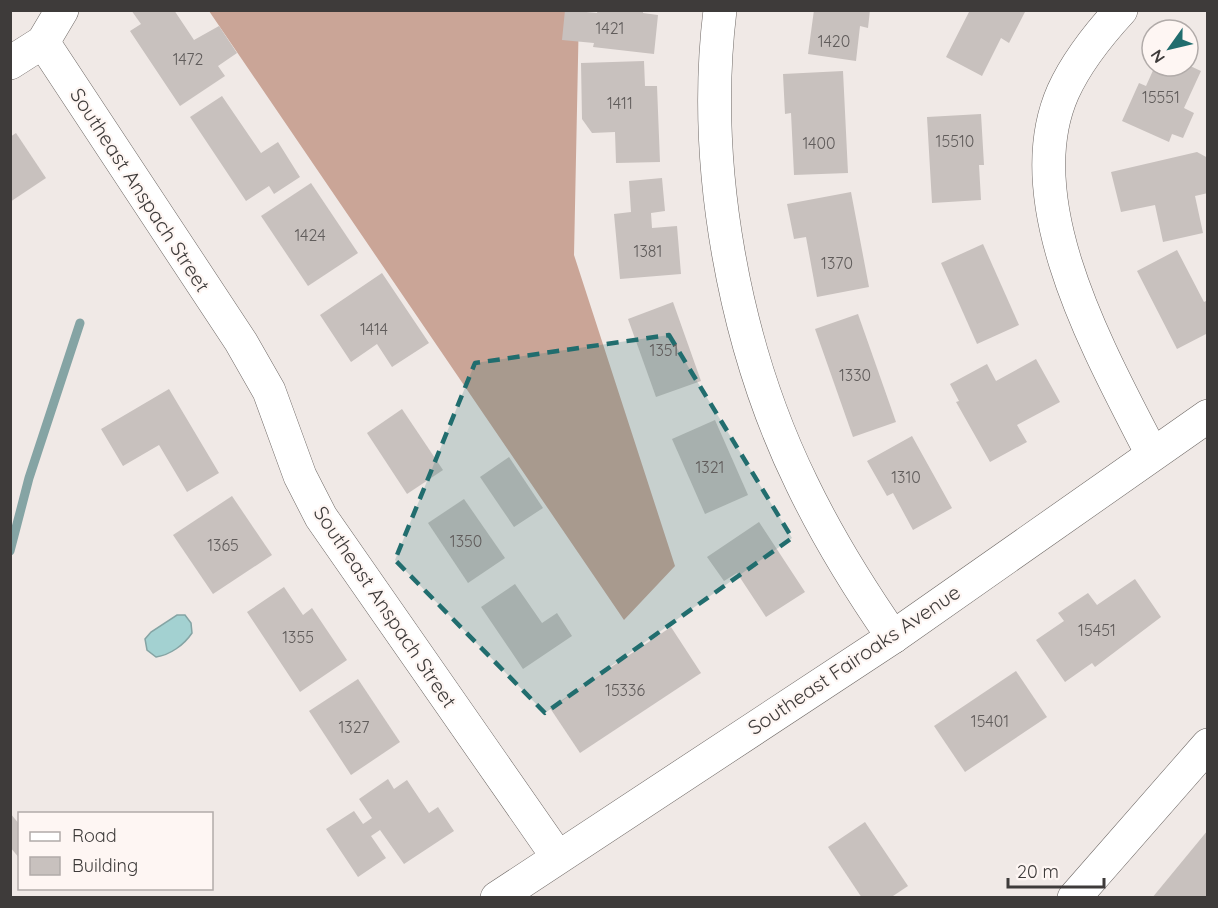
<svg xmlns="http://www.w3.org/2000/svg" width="1218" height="908" font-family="Quicksand,sans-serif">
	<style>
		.forest { fill: #caa597 }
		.water { fill: #a3d1d1; stroke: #85a4a4; stroke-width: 1.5 }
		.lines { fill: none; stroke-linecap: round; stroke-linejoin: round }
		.stream { stroke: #85a4a4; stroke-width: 9 }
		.building { fill: #c8c1be }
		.minor-casing { stroke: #6d6764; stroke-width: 34 }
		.minor { stroke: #fff; stroke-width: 33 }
		.marked { fill: #216d6e; fill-opacity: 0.2; stroke: #216d6e; stroke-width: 4.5; stroke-dasharray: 12 8; stroke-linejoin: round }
		.labels { text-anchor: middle; stroke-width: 4.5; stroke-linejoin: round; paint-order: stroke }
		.number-label { font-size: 16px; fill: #605c5b }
		.street-label { font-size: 20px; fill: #3e3b3a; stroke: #fef6f3 }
	</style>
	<rect width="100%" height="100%" fill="#f0e9e6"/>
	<path class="forest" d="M209 11H579L574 255 675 566 624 620Z"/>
	<path class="water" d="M177 615H185L191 623 192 633C184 645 170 655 156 657L147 650 145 639 151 632Z"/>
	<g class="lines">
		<path class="stream" d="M10 551 29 478 80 323"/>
	</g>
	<g class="building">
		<path d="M131 10H174L194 40 219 26 237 53 218 66 225 76 180 106 130 31 141 24Z"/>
		<path d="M565 10 597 13 598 10H643V13L658 15 654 54 593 47 594 43 562 40Z"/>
		<path d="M814 10H870L868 28 860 26 856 61 808 54Z"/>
		<path d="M970 10H1026L1009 43 1001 38 982 76 946 57Z"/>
		<path d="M644 61 645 86H657L660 162 616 163 615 132 592 133 582 119 581 63Z"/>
		<path d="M1188 65 1201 71 1184 108 1194 113 1183 138 1172 134 1169 142 1122 121 1139 83 1146 86 1155 66Z"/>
		<path d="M843 71 848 173 794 175 791 113 785 114 783 74Z"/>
		<path d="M222 96 261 153 278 142 300 177 274 194 269 186 246 201 190 117Z"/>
		<path d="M981 114 984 165H979L981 200 932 203 927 117Z"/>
		<path d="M16 133 46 178 10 202V137Z"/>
		<path d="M1197 152 1208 158V193L1195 196 1203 233 1163 242 1155 205 1121 212 1111 172Z"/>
		<path d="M662 178 665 211 651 213 652 228 677 226 681 274 620 279 614 214 631 212 629 181Z"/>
		<path d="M311 183 358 253 308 286 261 216Z"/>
		<path d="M851 192 869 287 817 297 806 237 794 239 787 204Z"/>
		<path d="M983 244 1019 325 977 344 941 263Z"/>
		<path d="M1177 250 1204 302 1208 300V333L1177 349 1137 271Z"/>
		<path d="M382 273 429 343 392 367 377 344 351 362 320 315Z"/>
		<path d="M673 302 701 381 656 397 628 319Z"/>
		<path d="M858 314 896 422 853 437 815 329Z"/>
		<path d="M1036 359 1060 402 1017 425 1027 442 990 462 956 402 959 401 950 384 987 364 996 381Z"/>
		<path d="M169 389 219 473 187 492 159 445 123 466 101 429Z"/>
		<path d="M402 409 443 470 407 494 367 433Z"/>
		<path d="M715 420 748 495 705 514 672 439Z"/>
		<path d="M912 436 952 508 913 530 893 493 887 496 867 461Z"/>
		<path d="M509 457 543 508 514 527 480 477Z"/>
		<path d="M232 496 272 555 213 594 173 535Z"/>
		<path d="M464 499 505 558 468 583 428 523Z"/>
		<path d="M759 522 805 592 766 617 737 573 724 581 707 557Z"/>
		<path d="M1135 579 1161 617 1095 667 1092 663 1065 682 1036 640 1064 621 1058 613 1088 593 1097 605Z"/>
		<path d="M515 584 542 623 557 613 572 636 523 669 481 607Z"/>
		<path d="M284 587 303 615 312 608 347 660 300 692 247 612Z"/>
		<path d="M671 627 701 673 580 753 550 708Z"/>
		<path d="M1016 671 1047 717 965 772 934 726Z"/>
		<path d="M358 679 400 742 351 775 309 711Z"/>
		<path d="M388 779 394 789 407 780 429 813 438 807 454 831 404 864 380 830 371 836 386 858 358 877 326 829 354 811 363 824 372 818 359 799Z"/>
		<path d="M10 813 20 825V859L10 847Z"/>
		<path d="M865 822 908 886 890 898H862L828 847Z"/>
		<path d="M1208 830V898H1152Z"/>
	</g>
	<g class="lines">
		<defs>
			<g id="minor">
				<path d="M720 10C701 165 734 345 802 484 828 538 859 588 893 637"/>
				<path d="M1121 10C1098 35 1077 61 1063 92 1014 203 1102 356 1152 454"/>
				<path d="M43 42 241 342 269 391 300 476 321 517 557 856"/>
				<path d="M10 63 43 42 62 10"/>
				<path d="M497 898 893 637 1208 416"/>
				<path d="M1074 898 1208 745"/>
			</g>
		</defs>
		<use href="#minor" class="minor-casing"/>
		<use href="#minor" class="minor"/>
	</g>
	<path class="marked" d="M669 335 792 538 545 713 395 560 475 363Z"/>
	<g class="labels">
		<g class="number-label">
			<text x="610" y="34">1421</text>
			<text x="834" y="47">1420</text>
			<text x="188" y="65">1472</text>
			<text x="1161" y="103">15551</text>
			<text x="620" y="109">1411</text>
			<text x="955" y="147">15510</text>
			<text x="819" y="149">1400</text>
			<text x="310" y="241">1424</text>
			<text x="648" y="257">1381</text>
			<text x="837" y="269">1370</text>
			<text x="374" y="335">1414</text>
			<text x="664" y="356">1351</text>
			<text x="855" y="381">1330</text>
			<text x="710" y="473">1321</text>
			<text x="906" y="483">1310</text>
			<text x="466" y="547">1350</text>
			<text x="223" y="551">1365</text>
			<text x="1097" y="636">15451</text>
			<text x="298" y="643">1355</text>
			<text x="625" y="696">15336</text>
			<text x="990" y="727">15401</text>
			<text x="354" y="733">1327</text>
		</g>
		<g class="street-label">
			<text transform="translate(140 190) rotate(57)" y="7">Southeast Anspach Street</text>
			<text transform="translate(385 607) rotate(56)" y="7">Southeast Anspach Street</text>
			<text transform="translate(854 660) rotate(-34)" y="7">Southeast Fairoaks Avenue</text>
		</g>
	</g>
	<rect width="1218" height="908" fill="none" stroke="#3e3b3a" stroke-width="24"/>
	<rect x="18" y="812" width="195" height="78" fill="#fef6f3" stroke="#b1aba9" stroke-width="1.5"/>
	<rect x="30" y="832" width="30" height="9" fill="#ffffff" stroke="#b1aba9" stroke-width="1.5"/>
	<text x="72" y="842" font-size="18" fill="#3e3b3a">Road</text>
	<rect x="30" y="857" width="30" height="18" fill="#c8c1be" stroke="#b1aba9" stroke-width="1.5"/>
	<text x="72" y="872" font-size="18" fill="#3e3b3a">Building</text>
	<g transform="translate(1170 48) rotate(236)"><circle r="28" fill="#fef6f3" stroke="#b1aba9" stroke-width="1.5"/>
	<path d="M0-4.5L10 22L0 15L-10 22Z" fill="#216d6e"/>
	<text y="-9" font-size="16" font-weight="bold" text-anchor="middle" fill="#3e3b3a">N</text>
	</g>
	<path d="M1008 878v9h96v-9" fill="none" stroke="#3e3b3a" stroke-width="3"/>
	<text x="1017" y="878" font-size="18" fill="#3e3b3a" stroke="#fef6f3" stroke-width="4.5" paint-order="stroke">20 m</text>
</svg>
